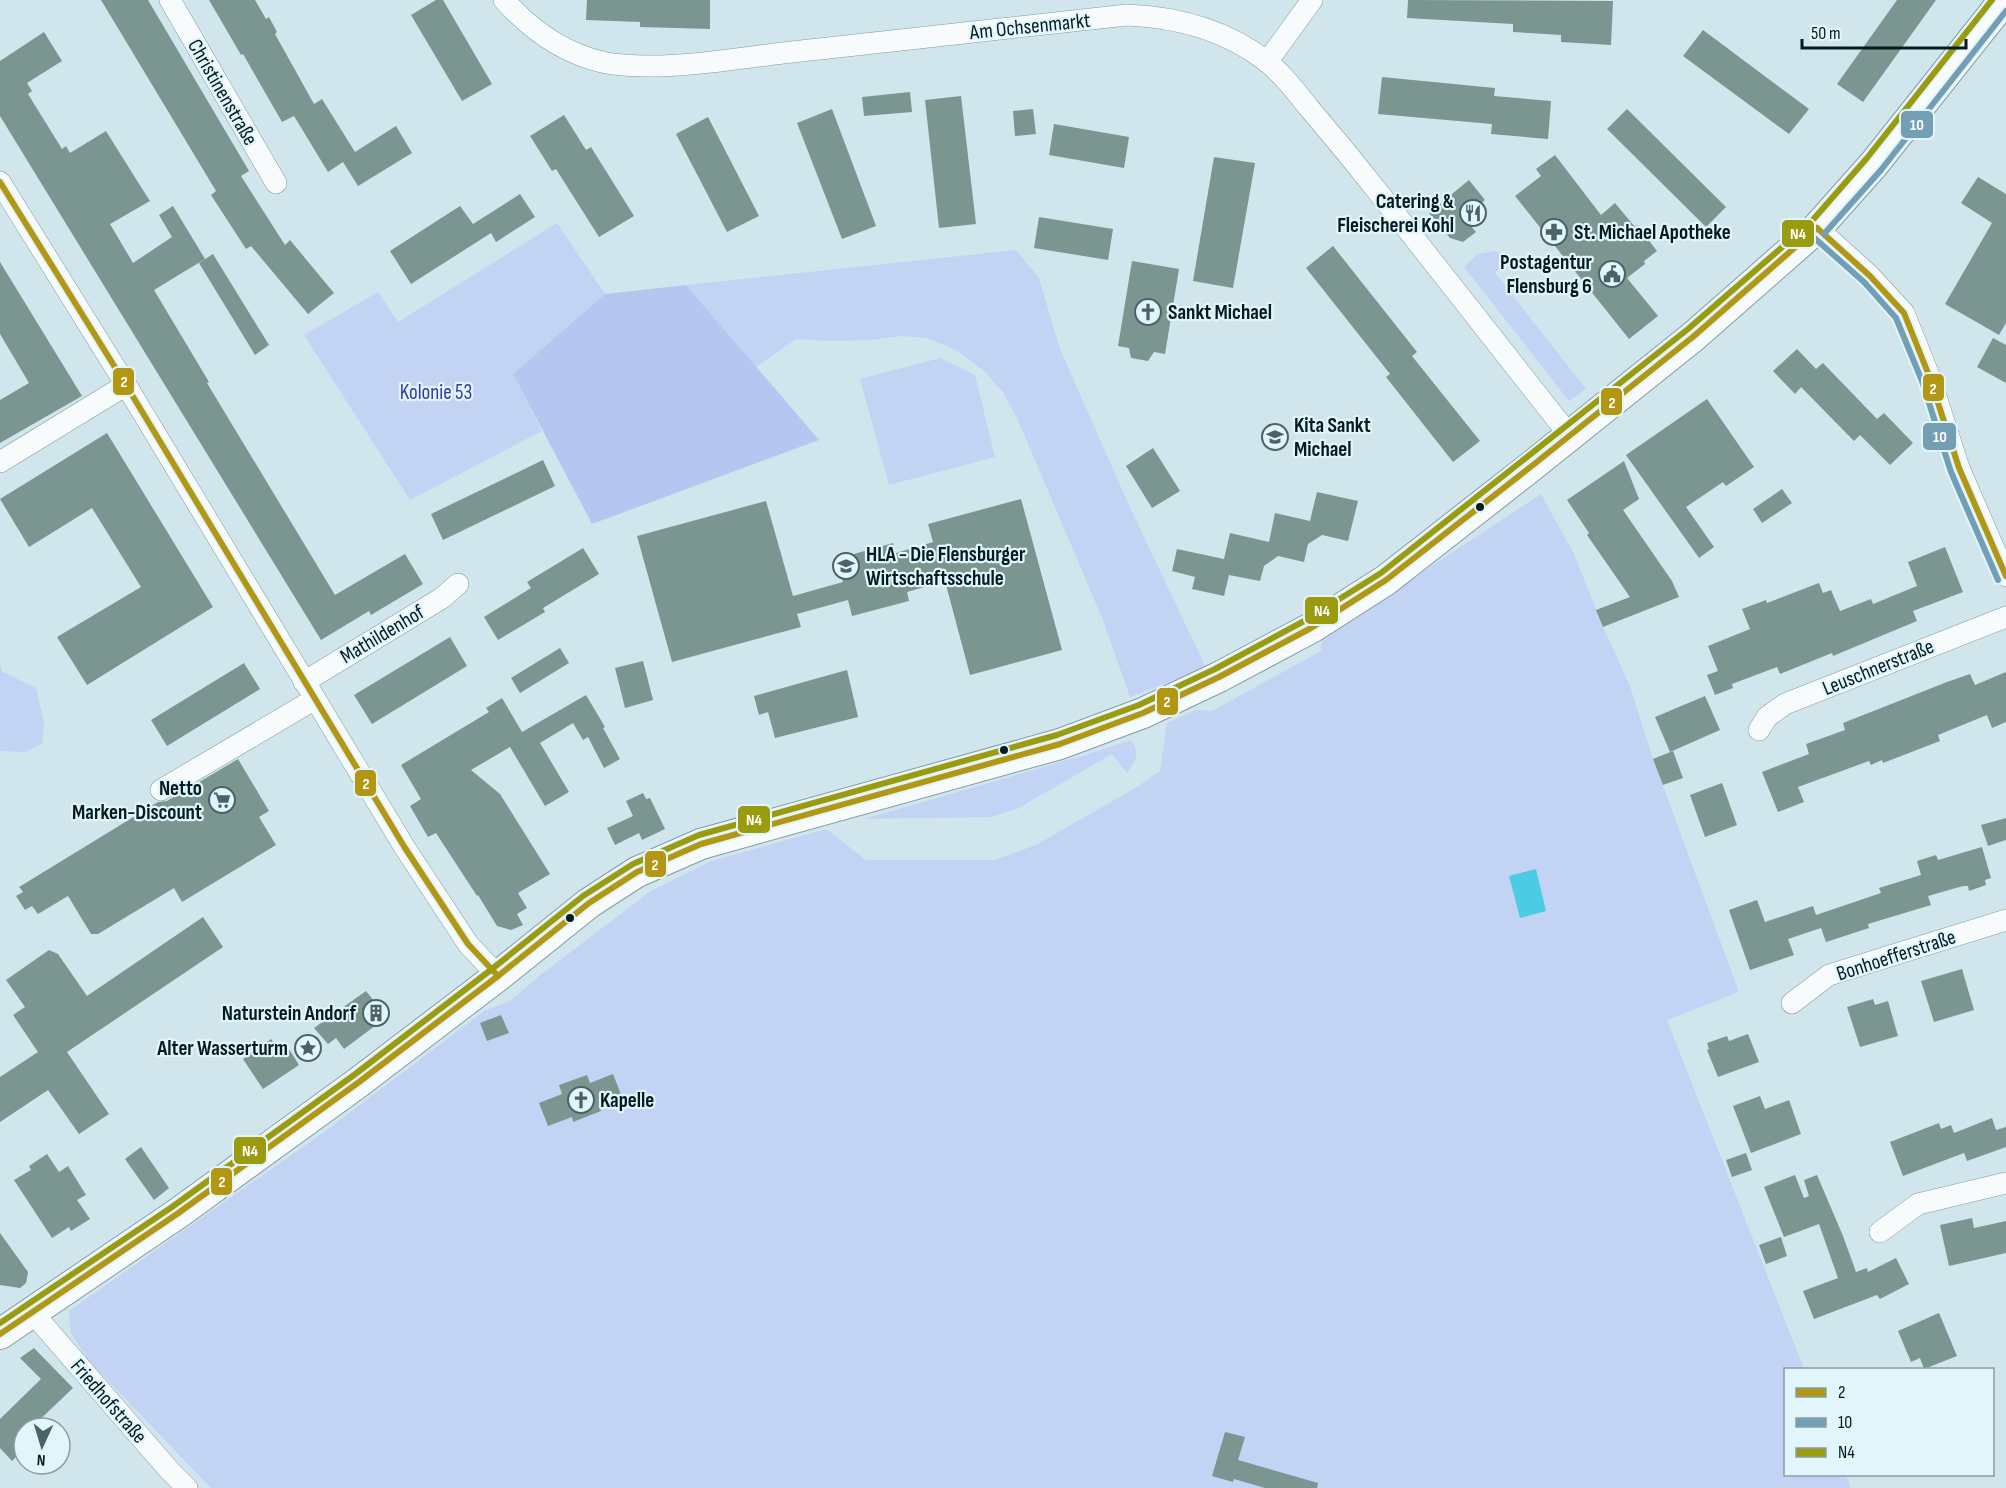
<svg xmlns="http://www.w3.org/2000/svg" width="2006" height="1488" font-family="'Sofia Sans Condensed',sans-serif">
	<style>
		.green { fill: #c3d3f3 }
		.forest { fill: #b6c6f0 }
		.water { fill: #4ccbe5 }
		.building { fill: #7b9691 }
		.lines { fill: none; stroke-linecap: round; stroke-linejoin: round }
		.street-casing { stroke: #809ca2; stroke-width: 22 }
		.secondary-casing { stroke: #809ca2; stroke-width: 32 }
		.street { stroke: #f8fbfc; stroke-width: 21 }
		.secondary { stroke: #f8fbfc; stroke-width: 30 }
		.bus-1-casing { stroke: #e2f5fb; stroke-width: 10 }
		.bus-2-casing { stroke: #e2f5fb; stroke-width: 10 }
		.bus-3-casing { stroke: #e2f5fb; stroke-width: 10 }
		.bus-1 { stroke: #b29715; stroke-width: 6 }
		.bus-2 { stroke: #739fb4; stroke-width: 6 }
		.bus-3 { stroke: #9a9b0e; stroke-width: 6 }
		.bus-dot { fill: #031b21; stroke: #e2f5fb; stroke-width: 2 }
		.labels { text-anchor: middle; stroke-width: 4.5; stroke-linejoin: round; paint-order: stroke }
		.street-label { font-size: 21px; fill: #031b21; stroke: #e2f5fb }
		.poi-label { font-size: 21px; font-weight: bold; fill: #031b21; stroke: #e2f5fb; text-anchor: end }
		.park-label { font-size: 21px; fill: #39389d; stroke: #e2f5fb }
		.line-badge { stroke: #e2f5fb; stroke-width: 2 }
		.badge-label { font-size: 16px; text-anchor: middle; font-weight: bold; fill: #fff }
	</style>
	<rect width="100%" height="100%" fill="#d0e6ec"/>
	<g class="green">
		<path d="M557 223 605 294 513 374 542 431 410 500 304 335 378 292 398 322Z"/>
		<path d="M1016 250 1039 278 1060 349 1128 503 1206 668 1130 697 1103 620 1017 418 1003 392 984 371 958 351 927 338 902 336 869 340 831 341 796 339 756 367 686 285Z"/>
		<path d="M1495 251 1502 254 1508 261 1495 273 1586 389 1569 401 1464 267 1478 254Z"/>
		<path d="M940 358 975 375 995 457 889 485 860 379Z"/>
		<path d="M1541 494 1574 554 1603 627 1630 686 1653 759 1739 992 1667 1020 1804 1369 1786 1370V1474L1846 1475 1851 1488H211L88 1360 71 1333 69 1311 324 1132 484 1011 510 1001 539 976 651 891 711 861 826 829 866 860H994L1036 845 1137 787 1160 771 1167 723 1196 710 1212 711 1321 651 1322 638Z"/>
		<path d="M0 665 3 672 36 688 44 723 42 744 25 752 0 751Z"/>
		<path d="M1131 740C1141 755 1136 759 1127 773L1112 754 1017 809 990 817 864 819 1085 755Z"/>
	</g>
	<path class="forest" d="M686 285 819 440 592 524 513 374 605 294Z"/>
	<path class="water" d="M1536 869 1546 911 1520 918 1509 876Z"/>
	<g class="building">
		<path d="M101 0H148L249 171 241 176 285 245 290 240 334 293 308 314 251 246 246 249 211 195 216 191Z"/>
		<path d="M209 0H255L266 19 269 17 277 32 275 34 314 104 322 99 355 152 396 126 412 153 358 186 343 162 328 172 294 116 282 122 243 54 241 55Z"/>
		<path d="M436 0H443L492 84 462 101 411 15Z"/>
		<path d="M587 0H710V29L640 27V22L586 20Z"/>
		<path d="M1408 0 1613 1 1611 45 1561 42V35L1513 32V24L1407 18Z"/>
		<path d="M1897 0H1936L1863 102 1837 84Z"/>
		<path d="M1703 30 1809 109 1789 134 1683 56Z"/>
		<path d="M44 32 62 61 27 83 32 91 28 94 62 149 66 146 70 153 106 131 136 179 150 201 110 224 133 263 172 237 159 215 173 206 205 259 154 290 209 382 207 383 335 595 405 554 423 584 371 615 369 611 321 640 0 116V61Z"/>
		<path d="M1382 77 1495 88 1494 96 1551 101 1548 139 1491 134 1492 124 1378 114Z"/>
		<path d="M910 92 912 112 864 116 862 97Z"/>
		<path d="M961 96 976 224 939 228 925 100Z"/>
		<path d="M832 109 876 226 842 239 797 123Z"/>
		<path d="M1033 109 1036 134 1015 136 1013 111Z"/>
		<path d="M1627 109 1726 207 1706 227 1607 129Z"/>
		<path d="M564 115 586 150 591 147 634 216 599 237 556 169 552 171 530 136Z"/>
		<path d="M708 117 759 216 727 232 676 134Z"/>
		<path d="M1054 124 1129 137 1124 168 1049 155Z"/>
		<path d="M1555 155 1601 215 1615 203 1635 227 1637 225 1657 251 1644 261 1645 264 1627 278 1658 316 1629 339 1515 196 1541 176 1536 169Z"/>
		<path d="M1214 157 1255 163 1233 288 1193 281Z"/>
		<path d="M1978 177 2006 194V323L1999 335 1945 304 1992 223 1961 203Z"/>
		<path d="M1469 180 1485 200 1478 206 1485 214 1471 226 1476 232 1463 242 1450 238 1429 213Z"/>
		<path d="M520 194 535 217 496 242 491 233 411 284 390 251 460 206 473 224Z"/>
		<path d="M1039 217 1113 229 1108 260 1034 248Z"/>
		<path d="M1333 246 1417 352 1412 356 1480 441 1453 462 1386 377 1390 374 1306 268Z"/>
		<path d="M213 254 269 345 255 355 199 263Z"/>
		<path d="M1132 261 1179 269 1165 354 1154 352 1148 361 1131 358 1129 348 1118 346Z"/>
		<path d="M0 262 82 396 0 443V400L29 383 0 334Z"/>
		<path d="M1993 338 2006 345V383L1977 367Z"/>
		<path d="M1797 349 1816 369 1823 363 1877 419 1884 413 1913 443 1890 465 1860 435 1854 441 1801 387 1795 394 1773 371Z"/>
		<path d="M1707 399 1754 467 1726 486 1723 482 1686 507 1714 547 1699 558 1626 455Z"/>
		<path d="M107 433 213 607 87 685 57 637 141 587 92 508 29 547 0 499Z"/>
		<path d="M1153 448 1180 491 1152 508 1126 466Z"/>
		<path d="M543 460 555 486 443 540 431 514Z"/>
		<path d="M1624 461 1639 499 1623 510 1672 581 1679 597 1603 627 1596 610 1630 597 1587 535 1589 533 1567 500Z"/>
		<path d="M1782 489 1792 503 1762 523 1753 509Z"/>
		<path d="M1317 492 1358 501 1348 541 1322 535 1308 544 1304 562 1278 556 1264 566 1260 581 1229 575 1224 596 1192 589 1195 577 1172 571 1177 549 1224 559 1230 533 1269 542 1275 513 1310 521Z"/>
		<path d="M1021 499 1062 650 970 675 945 581 907 592 909 601 852 616 848 600 797 614 801 627 672 662 637 536 766 501 793 596 843 582 836 559 893 543 896 553 933 542 928 524Z"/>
		<path d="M1945 547 1963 592 1913 611 1917 621 1833 656 1832 653 1780 674 1777 667 1732 684 1733 688 1715 695 1707 675 1718 671 1708 646 1750 629 1742 609 1766 600 1767 603 1819 583 1823 593 1831 590 1840 611 1871 599 1873 604 1917 586 1908 562Z"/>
		<path d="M583 548 599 574 543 608 545 612 498 640 484 617 531 588 527 582Z"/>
		<path d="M450 637 467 666 372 724 354 695Z"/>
		<path d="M560 648 569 663 520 693 511 678Z"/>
		<path d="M643 661 653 700 625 708 615 668Z"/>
		<path d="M244 663 260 689 167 746 151 720Z"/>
		<path d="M847 670 858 717 775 738 768 712 759 715 754 696Z"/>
		<path d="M2006 672V722L1992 728 1987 715 1938 735 1940 741 1883 763 1882 760 1871 765 1869 761 1798 787 1804 802 1778 812 1762 772 1809 754 1806 744 1845 730 1843 723 1947 682 1970 674 1975 685Z"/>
		<path d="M586 695 605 727 603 728 620 759 604 768 588 737 583 740 573 723 540 743 569 792 545 806 510 747 471 770 500 794 550 874 518 893 527 908 517 914 523 925 511 930 497 926 478 895 477 896 436 833 428 837 410 806 421 799 401 765 489 712 486 708 502 698 522 732Z"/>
		<path d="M1705 696 1720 730 1670 752 1655 717Z"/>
		<path d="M1673 751 1683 778 1663 785 1653 759Z"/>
		<path d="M238 759 269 811 259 817 276 845 182 902 174 888 98 934H91L68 896 38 914 32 906 25 910 16 896 23 892 19 887 158 802 167 801Z"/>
		<path d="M1722 783 1737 825 1705 837 1690 795Z"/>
		<path d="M643 793 646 799 650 798 665 829 642 840 639 833 615 845 607 828 633 816 626 801Z"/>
		<path d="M2006 818V840L1988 846 1981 825Z"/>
		<path d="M1982 847 1991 878 1985 880 1986 885 1969 891 1968 886H1963L1928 896 1931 905 1868 924 1869 928 1826 942 1821 928 1788 939 1794 955 1750 970 1729 910 1757 900 1765 922 1813 906 1816 915 1881 893 1879 888 1921 875 1917 861 1936 855 1938 860Z"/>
		<path d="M203 917 223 947 67 1052 109 1114 79 1134 48 1090 0 1122V1077L38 1052 13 1015 25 1007 6 980 49 950 58 954 87 996Z"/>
		<path d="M1962 969 1974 1010 1934 1022 1921 981Z"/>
		<path d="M366 991 387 1017 344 1049 336 1038 328 1044 314 1028Z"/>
		<path d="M1873 999 1875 1005 1888 1001 1898 1036 1860 1047 1847 1007Z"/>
		<path d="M501 1015 509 1033 487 1041 480 1023Z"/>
		<path d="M1748 1034 1759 1062 1718 1077 1707 1050 1709 1049 1707 1043 1727 1036 1729 1041Z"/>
		<path d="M271 1039 281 1054 289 1049 299 1065 263 1089 243 1059Z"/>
		<path d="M613 1074 622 1097 599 1106 601 1111 573 1122 572 1117 548 1126 539 1103 562 1094 559 1085 587 1075 590 1083Z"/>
		<path d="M1760 1096 1765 1109 1789 1100 1801 1134 1751 1153 1733 1106Z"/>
		<path d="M1992 1118 1996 1130 2006 1127V1147L1967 1161 1964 1153 1903 1176 1890 1142 1939 1123 1941 1129 1951 1125 1954 1133Z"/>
		<path d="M141 1147 169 1188 154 1200 125 1159Z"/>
		<path d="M1746 1153 1752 1170 1732 1177 1726 1160Z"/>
		<path d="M47 1154 59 1172 68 1166 86 1195 77 1200 90 1219 71 1231 69 1227 52 1238 14 1180 31 1170 29 1166Z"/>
		<path d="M1795 1175 1804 1198 1809 1196 1804 1180 1817 1175 1843 1236 1856 1272 1867 1268 1868 1272 1896 1258 1909 1284 1880 1299 1877 1295 1814 1319 1803 1291 1838 1278 1819 1224 1784 1237 1764 1187Z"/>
		<path d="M1972 1218 1974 1228 2006 1221V1253L1949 1266 1940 1225Z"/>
		<path d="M0 1233 28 1272 26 1283 20 1288 0 1285Z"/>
		<path d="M1781 1237 1787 1256 1766 1264 1759 1245Z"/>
		<path d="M1939 1313 1957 1356 1924 1369 1920 1358 1911 1362 1898 1331Z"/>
		<path d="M34 1348 73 1388 31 1428H24V1449L12 1461 0 1448V1419L41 1379 20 1358Z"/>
		<path d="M1225 1432 1245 1437 1238 1460 1318 1483 1317 1488H1265L1234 1479 1233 1482 1212 1476Z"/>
	</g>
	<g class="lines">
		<defs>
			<g id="street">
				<path d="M170 0 276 183"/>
				<path d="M504 0C531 30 563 53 602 62 654 73 731 59 783 53 898 41 1012 27 1127 15 1176 17 1226 30 1266 61 1283 74 1296 92 1309 108 1333 136 1356 164 1378 192 1442 273 1505 354 1569 435"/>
				<path d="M1267 62 1312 0"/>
				<path d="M0 182 126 385 405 848 468 944 498 976"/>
				<path d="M1817 228 1870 276 1904 313 1930 378 1959 468 2006 576"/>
				<path d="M0 462 126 385"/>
				<path d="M304 682 442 598 458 584"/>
				<path d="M1759 730 1767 717 1785 704 2006 617"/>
				<path d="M161 790 315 699"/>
				<path d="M1792 1003 1829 975 2006 920"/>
				<path d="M1880 1232 1918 1204 2006 1183"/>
				<path d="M32 1312 170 1471 187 1488"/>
			</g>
			<path id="secondary" d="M0 1334 177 1214 359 1082 498 976 589 903 637 872 701 844 1060 744 1143 713 1219 677 1311 628 1386 580 1533 465 1694 336 1817 228 1874 164 1994 13 2003 0"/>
		</defs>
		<use href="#street" class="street-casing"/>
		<use href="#secondary" class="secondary-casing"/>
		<use href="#street" class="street"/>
		<use href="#secondary" class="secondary"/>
		<defs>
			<g id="bus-1">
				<path d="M0 182 126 385 405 848 468 944 498 976"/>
				<path d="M1817 228 1870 276 1904 313 1930 378 1959 468 2006 576"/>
				<path d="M0 1334 177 1214 359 1082 498 976 589 903 637 872 701 844 1060 744 1143 713 1219 677 1311 628 1386 580 1533 465 1694 336 1817 228"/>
			</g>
			<g id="bus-2">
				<path d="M1824 234 1881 170 2006 11"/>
				<path d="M1811 235 1864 282 1896 318 1922 381 1951 472 1998 580"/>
			</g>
			<path id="bus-3" d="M0 1323 172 1207 354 1075 492 969 583 896 633 864 699 835 1057 735 1139 705 1215 669 1306 620 1381 573 1688 329 1811 222 1867 158 1992 0"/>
		</defs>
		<use href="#bus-1" class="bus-1-casing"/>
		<use href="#bus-2" class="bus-2-casing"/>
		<use href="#bus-3" class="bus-3-casing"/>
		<use href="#bus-1" class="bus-1"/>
		<use href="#bus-2" class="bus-2"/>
		<use href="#bus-3" class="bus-3"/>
	</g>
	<defs>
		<symbol id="restaurant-ring" viewBox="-11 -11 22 22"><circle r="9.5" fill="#e2f5fb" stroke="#4b6268" stroke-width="1.5"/><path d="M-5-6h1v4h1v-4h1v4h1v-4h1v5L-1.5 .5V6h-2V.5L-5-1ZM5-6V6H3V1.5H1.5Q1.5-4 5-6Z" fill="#4b6268"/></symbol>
		<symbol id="pharmacy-ring" viewBox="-11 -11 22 22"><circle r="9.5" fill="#e2f5fb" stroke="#4b6268" stroke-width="1.5"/><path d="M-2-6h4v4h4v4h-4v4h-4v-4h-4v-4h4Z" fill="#4b6268"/></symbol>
		<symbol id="civic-ring" viewBox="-11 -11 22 22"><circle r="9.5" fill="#e2f5fb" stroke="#4b6268" stroke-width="1.5"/><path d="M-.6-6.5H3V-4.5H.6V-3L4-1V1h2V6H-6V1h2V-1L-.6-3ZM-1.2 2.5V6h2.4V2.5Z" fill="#4b6268"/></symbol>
		<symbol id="church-ring" viewBox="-11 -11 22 22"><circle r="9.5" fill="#e2f5fb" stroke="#4b6268" stroke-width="1.5"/><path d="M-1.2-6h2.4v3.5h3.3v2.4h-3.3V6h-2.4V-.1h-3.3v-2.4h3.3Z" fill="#4b6268"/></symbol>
		<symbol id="school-ring" viewBox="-11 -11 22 22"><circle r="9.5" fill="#e2f5fb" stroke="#4b6268" stroke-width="1.5"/><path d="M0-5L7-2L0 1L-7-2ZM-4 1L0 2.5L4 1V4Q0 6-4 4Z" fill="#4b6268"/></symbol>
		<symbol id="supermarket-ring" viewBox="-11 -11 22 22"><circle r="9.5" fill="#e2f5fb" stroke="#4b6268" stroke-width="1.5"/><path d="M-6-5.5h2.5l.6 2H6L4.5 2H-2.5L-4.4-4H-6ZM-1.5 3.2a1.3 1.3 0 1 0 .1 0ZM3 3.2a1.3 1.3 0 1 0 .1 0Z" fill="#4b6268"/></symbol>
		<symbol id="building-ring" viewBox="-11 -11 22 22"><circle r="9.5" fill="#e2f5fb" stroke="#4b6268" stroke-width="1.5"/><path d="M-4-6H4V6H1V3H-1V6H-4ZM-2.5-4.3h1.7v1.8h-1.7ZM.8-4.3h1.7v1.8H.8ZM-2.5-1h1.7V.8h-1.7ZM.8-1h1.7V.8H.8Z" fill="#4b6268"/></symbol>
		<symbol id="sight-ring" viewBox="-11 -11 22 22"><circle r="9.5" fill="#e2f5fb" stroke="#4b6268" stroke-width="1.5"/><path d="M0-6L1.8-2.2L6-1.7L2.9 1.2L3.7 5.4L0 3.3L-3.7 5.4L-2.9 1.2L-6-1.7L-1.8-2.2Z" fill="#4b6268"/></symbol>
	</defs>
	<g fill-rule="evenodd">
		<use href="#restaurant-ring" x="1458" y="198" width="30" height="30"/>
		<use href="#pharmacy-ring" x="1539" y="217" width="30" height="30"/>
		<use href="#civic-ring" x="1597" y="259" width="30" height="30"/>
		<use href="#church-ring" x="1133" y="297" width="30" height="30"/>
		<use href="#school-ring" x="1260" y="422" width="30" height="30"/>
		<use href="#school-ring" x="831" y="551" width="30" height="30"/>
		<use href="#supermarket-ring" x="207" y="785" width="30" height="30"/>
		<use href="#building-ring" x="361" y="998" width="30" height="30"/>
		<use href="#sight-ring" x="293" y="1033" width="30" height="30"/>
		<use href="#church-ring" x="566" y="1085" width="30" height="30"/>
	</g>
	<g class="bus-dot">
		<circle cx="1480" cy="507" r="5"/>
		<circle cx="1004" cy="750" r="5"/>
		<circle cx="570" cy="918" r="5"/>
	</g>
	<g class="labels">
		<g class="street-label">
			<text transform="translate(1030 26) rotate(-6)" y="7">Am Ochsenmarkt</text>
			<text transform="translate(223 92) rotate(60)" y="7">Christinenstraße</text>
			<text transform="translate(382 634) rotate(-31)" y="7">Mathildenhof</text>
			<text transform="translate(1878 667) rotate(-22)" y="7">Leuschnerstraße</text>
			<text transform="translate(1896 955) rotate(-18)" y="7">Bonhoefferstraße</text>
			<text transform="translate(109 1401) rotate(49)" y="7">Friedhofstraße</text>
		</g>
		<g class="poi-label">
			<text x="1454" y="208">Catering &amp;<tspan x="1454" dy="24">Fleischerei Kohl</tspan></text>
			<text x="1574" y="239" text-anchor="start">St. Michael Apotheke</text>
			<text x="1592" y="269">Postagentur<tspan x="1592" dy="24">Flensburg 6</tspan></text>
			<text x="1168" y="319" text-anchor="start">Sankt Michael</text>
			<text x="1294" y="432" text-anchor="start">Kita Sankt<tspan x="1294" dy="24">Michael</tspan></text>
			<text x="866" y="561" text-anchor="start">HLA - Die Flensburger<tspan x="866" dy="24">Wirtschaftsschule</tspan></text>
			<text x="202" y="795">Netto<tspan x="202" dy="24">Marken-Discount</tspan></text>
			<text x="356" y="1020">Naturstein Andorf</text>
			<text x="288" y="1055">Alter Wasserturm</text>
			<text x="600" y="1107" text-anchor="start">Kapelle</text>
		</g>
		<g class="park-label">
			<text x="436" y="399">Kolonie 53</text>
		</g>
	</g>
	<g class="line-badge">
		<rect x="1900" y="110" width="34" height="29" rx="6" fill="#739fb4"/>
		<rect x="1781" y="219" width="34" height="29" rx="6" fill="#9a9b0e"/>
		<rect x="112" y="367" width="23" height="29" rx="6" fill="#b29715"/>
		<rect x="1922" y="373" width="23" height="29" rx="6" fill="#b29715"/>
		<rect x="1600" y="387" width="23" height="29" rx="6" fill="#b29715"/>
		<rect x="1922" y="422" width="35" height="29" rx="6" fill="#739fb4"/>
		<rect x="1304" y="596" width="35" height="29" rx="6" fill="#9a9b0e"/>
		<rect x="1156" y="687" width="23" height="29" rx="6" fill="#b29715"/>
		<rect x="354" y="769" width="23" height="28" rx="6" fill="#b29715"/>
		<rect x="737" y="805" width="34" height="29" rx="6" fill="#9a9b0e"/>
		<rect x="644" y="850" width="23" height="28" rx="6" fill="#b29715"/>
		<rect x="233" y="1136" width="34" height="29" rx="6" fill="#9a9b0e"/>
		<rect x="210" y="1167" width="23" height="29" rx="6" fill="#b29715"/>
	</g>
	<g class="badge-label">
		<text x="1917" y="130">10</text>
		<text x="1798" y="239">N4</text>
		<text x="124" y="387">2</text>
		<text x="1933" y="394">2</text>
		<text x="1612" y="408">2</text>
		<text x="1940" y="442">10</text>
		<text x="1322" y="616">N4</text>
		<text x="1167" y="707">2</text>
		<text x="366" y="789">2</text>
		<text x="754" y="825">N4</text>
		<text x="655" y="870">2</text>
		<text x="250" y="1156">N4</text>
		<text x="222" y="1187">2</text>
	</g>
	<rect x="1784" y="1368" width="210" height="108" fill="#e2f5fb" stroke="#899ea4" stroke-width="1.5"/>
	<rect x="1796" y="1388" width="30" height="9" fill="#b29715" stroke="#899ea4" stroke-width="1.5"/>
	<text x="1838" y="1398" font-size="18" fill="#031b21">2</text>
	<rect x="1796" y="1418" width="30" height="9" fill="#739fb4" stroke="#899ea4" stroke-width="1.5"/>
	<text x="1838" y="1428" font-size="18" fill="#031b21">10</text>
	<rect x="1796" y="1448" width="30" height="9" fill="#9a9b0e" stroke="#899ea4" stroke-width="1.5"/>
	<text x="1838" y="1458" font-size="18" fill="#031b21">N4</text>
	<g transform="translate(42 1446) rotate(184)"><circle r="28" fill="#e2f5fb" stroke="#899ea4" stroke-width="1.5"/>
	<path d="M0-4.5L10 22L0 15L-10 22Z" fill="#4b6268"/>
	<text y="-9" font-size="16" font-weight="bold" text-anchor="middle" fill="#031b21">N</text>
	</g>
	<path d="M1802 39v9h164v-9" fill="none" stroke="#031b21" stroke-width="3"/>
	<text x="1811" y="39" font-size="18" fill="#031b21" stroke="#e2f5fb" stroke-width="4.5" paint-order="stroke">50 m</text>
</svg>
